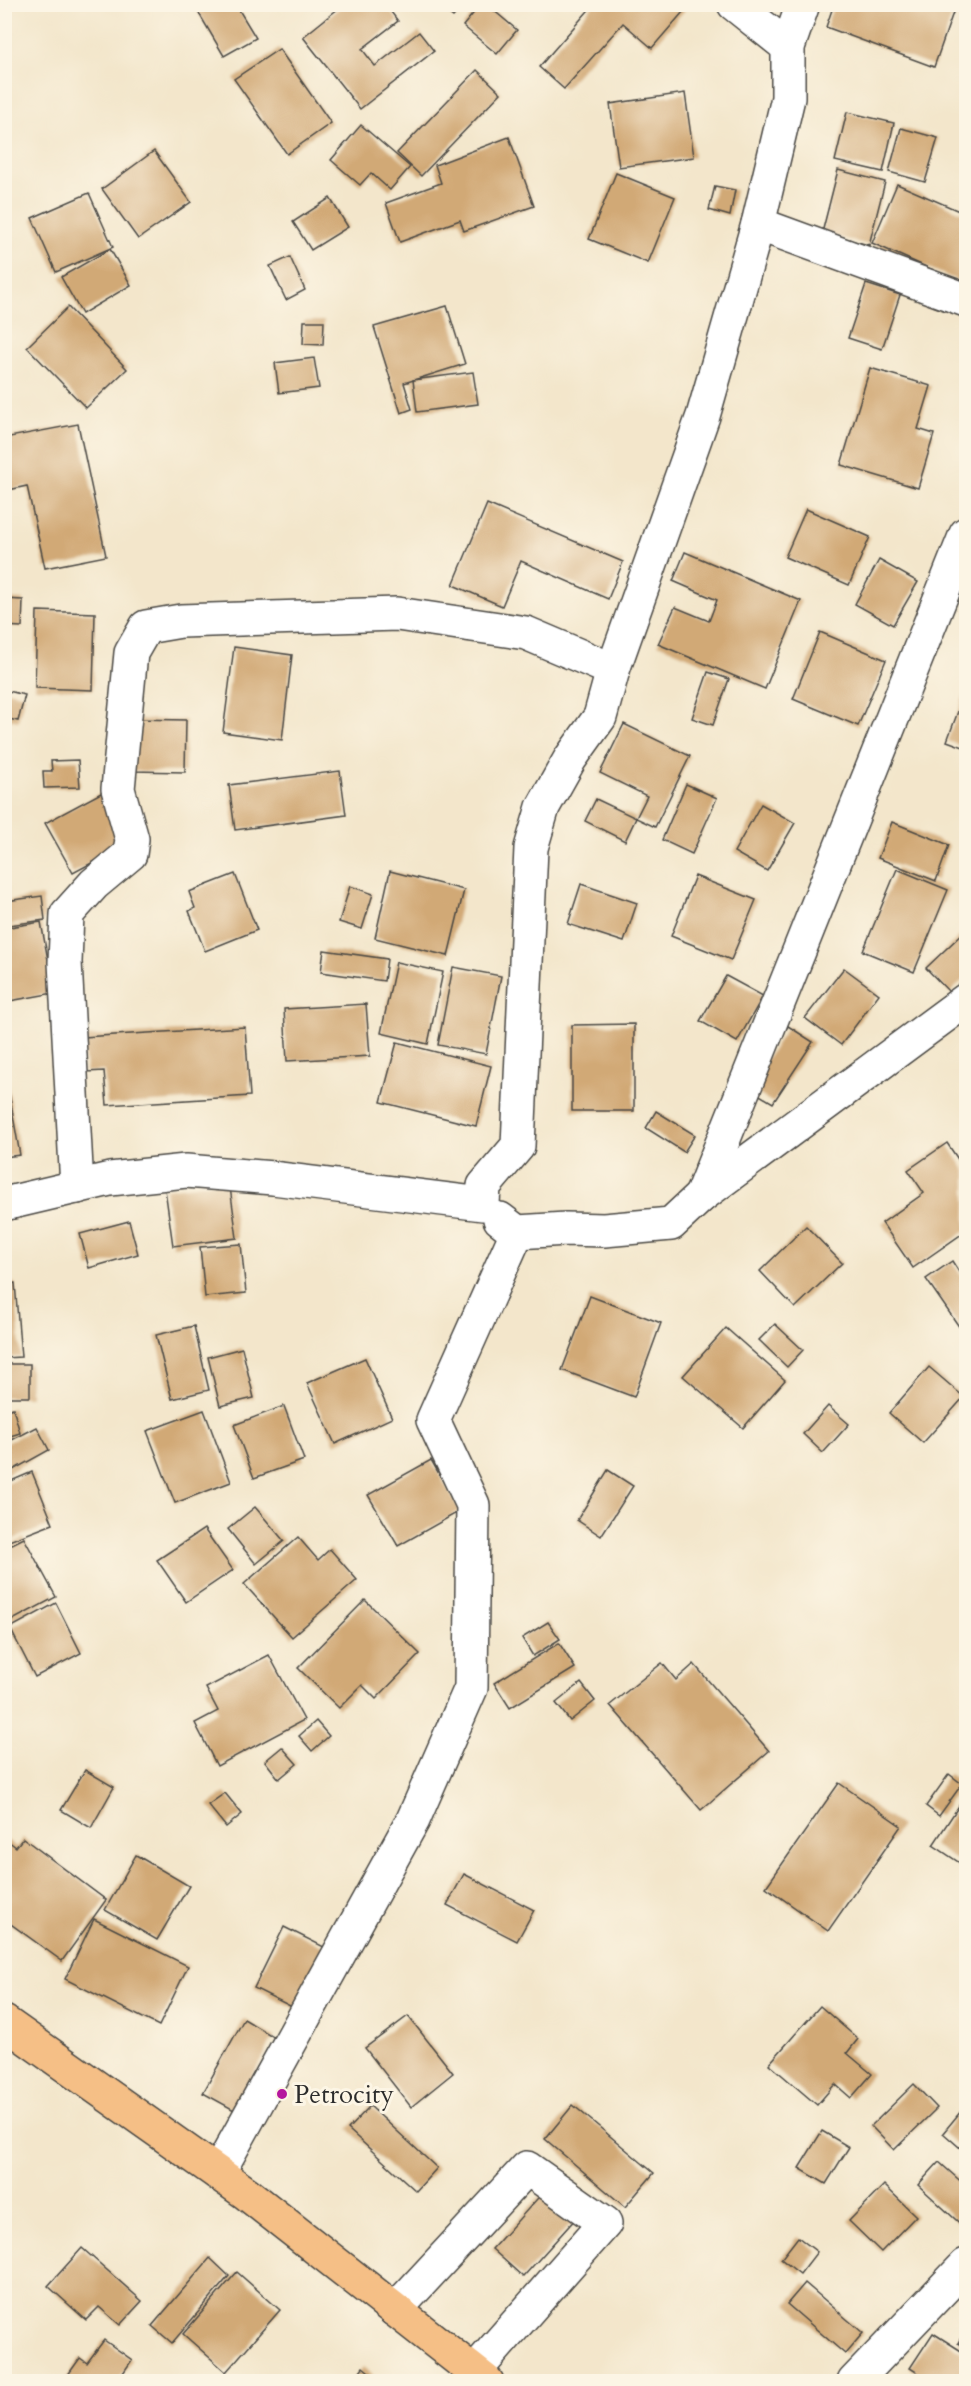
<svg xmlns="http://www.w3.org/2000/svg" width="971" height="2386" font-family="Cardo,serif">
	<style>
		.building { fill: #d1a976 }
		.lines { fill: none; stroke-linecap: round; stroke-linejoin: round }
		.minor-casing { stroke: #494743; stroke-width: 36 }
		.major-casing { stroke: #494743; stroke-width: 36 }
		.minor { stroke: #fff; stroke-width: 33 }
		.major { stroke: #f5bf86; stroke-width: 33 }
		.poi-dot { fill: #b5179e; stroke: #fcf5e5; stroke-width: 2 }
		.labels { text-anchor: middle; stroke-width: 6; stroke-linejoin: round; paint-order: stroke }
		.poi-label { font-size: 26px; fill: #2b2b2b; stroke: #fcf5e5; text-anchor: start }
	</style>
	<rect width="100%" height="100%" fill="#fcf5e5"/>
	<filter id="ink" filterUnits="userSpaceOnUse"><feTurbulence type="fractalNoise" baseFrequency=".0167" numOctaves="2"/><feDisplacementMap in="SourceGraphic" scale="12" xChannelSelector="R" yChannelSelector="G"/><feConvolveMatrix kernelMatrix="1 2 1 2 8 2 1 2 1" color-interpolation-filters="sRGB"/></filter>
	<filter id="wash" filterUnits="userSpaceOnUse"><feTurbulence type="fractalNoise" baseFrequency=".008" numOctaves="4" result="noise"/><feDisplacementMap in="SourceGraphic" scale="24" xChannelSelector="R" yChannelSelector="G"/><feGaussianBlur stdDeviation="1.35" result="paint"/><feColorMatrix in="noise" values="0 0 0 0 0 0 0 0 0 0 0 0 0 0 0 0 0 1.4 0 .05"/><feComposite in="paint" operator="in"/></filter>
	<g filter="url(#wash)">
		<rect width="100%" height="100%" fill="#f3e6cb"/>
		<g id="blocks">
			<g class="building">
				<path d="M344 4H385L398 21 362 49 375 66 419 32 434 51 360 109 303 37Z"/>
				<path d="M481 4H486L517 30 497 54 463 26Z"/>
				<path d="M594 4H690L652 48 623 23 564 89 539 67Z"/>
				<path d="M834 4H956L934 67 826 27Z"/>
				<path d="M194 5H236L256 38 224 56Z"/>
				<path d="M438 5H464L453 17Z"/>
				<path d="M279 49 331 123 287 154 234 79Z"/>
				<path d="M477 70 501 93 421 176 397 153Z"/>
				<path d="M685 93 694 157 619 167 610 104Z"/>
				<path d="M847 112 894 123 883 172 835 161Z"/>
				<path d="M361 125 410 167 390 190 371 173 360 185 331 160Z"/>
				<path d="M901 128 938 138 925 182 889 172Z"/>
				<path d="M509 137 534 206 464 231 460 220 400 242 386 203 441 183 435 165Z"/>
				<path d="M154 151 191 202 138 239 102 189Z"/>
				<path d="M838 170 885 182 869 245 822 233Z"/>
				<path d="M616 173 675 197 648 263 589 239Z"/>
				<path d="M897 184 966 214 965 284 872 243Z"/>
				<path d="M715 186 735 190 730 216 709 210Z"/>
				<path d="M89 193 113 247 56 272 32 218Z"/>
				<path d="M330 198 348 227 311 250 293 222Z"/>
				<path d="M110 249 131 285 82 314 61 277Z"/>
				<path d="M290 257 305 290 286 300 270 266Z"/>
				<path d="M866 284 900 295 882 349 848 338Z"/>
				<path d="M447 306 465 364 404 383 412 409 401 413 374 327Z"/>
				<path d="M68 307 127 369 86 408 27 347Z"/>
				<path d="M304 321H324L323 345 303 344Z"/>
				<path d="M314 358 319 388 279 393 275 363Z"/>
				<path d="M870 368 931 386 918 429 934 434 918 488 841 465Z"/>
				<path d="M473 372 478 404 417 412 413 380Z"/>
				<path d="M78 424 106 556 45 568 27 486 4 491V438Z"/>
				<path d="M487 504 623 562 608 599 521 561 502 606 453 585Z"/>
				<path d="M806 509 870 537 849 585 785 557Z"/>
				<path d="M685 552 801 601 765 689 658 644 675 607 709 621 717 600 673 581Z"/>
				<path d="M879 560 918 582 893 625 855 604Z"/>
				<path d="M4 599 23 600 22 627 4 626Z"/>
				<path d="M37 611 95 613 93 690 35 688Z"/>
				<path d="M820 632 886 660 858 726 793 699Z"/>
				<path d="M234 647 292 655 282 740 223 732Z"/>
				<path d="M708 672 729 679 713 725 692 718Z"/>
				<path d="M4 690 25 695 18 721 4 718Z"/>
				<path d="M966 690V748L947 741Z"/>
				<path d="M133 719 186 720 185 772 132 771Z"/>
				<path d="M624 724 690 756 655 827 636 818 647 796 600 773Z"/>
				<path d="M78 760 80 787 44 788 43 771H52L51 761Z"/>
				<path d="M340 771 346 815 235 830 229 785Z"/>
				<path d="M686 784 717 798 692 854 662 840Z"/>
				<path d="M101 793 129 843 73 873 45 823Z"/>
				<path d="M596 799 636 818 625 841 585 821Z"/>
				<path d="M761 804 795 823 767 871 734 852Z"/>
				<path d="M892 822 949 845 936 881 878 858Z"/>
				<path d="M897 869 948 890 914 972 863 951Z"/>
				<path d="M390 871 464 890 448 956 375 938Z"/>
				<path d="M235 874 257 930 205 951 189 911 195 908 189 892Z"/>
				<path d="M695 876 756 900 731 960 671 936Z"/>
				<path d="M581 884 637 903 624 942 568 924Z"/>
				<path d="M350 886 373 894 362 929 339 922Z"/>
				<path d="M42 896 45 920 9 925 6 901Z"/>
				<path d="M41 922 54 993 4 1002V928Z"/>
				<path d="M966 930V977L950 993 926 968Z"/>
				<path d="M324 950 387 959 384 981 321 972Z"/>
				<path d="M396 962 443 972 428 1044 381 1033Z"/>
				<path d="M453 967 501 976 486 1054 438 1045Z"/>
				<path d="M844 968 879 994 841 1045 805 1018Z"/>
				<path d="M726 976 763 996 737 1042 700 1021Z"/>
				<path d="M366 1004 370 1056 287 1061 284 1009Z"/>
				<path d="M634 1024V1111H572V1025Z"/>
				<path d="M788 1026 813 1042 773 1103 748 1088Z"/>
				<path d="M245 1027 250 1096 107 1105 104 1071 86 1072 83 1037Z"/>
				<path d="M397 1042 491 1066 476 1126 381 1102Z"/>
				<path d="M4 1064 20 1155 4 1157Z"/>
				<path d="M656 1111 695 1135 684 1152 646 1128Z"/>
				<path d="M947 1143 966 1171V1231L913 1268 882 1223 924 1193 908 1170Z"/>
				<path d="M229 1180 237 1238 173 1246 165 1189Z"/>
				<path d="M129 1221 138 1254 89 1268 80 1234Z"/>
				<path d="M806 1226 842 1263 795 1308 760 1271Z"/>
				<path d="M241 1244 246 1293 205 1297 200 1247Z"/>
				<path d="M952 1261 966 1283V1324L960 1328 926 1279Z"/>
				<path d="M15 1283 21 1357 4 1358V1284Z"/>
				<path d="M590 1296 661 1323 634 1397 562 1370Z"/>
				<path d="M775 1324 803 1350 787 1367 759 1340Z"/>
				<path d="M194 1326 209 1390 172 1399 156 1335Z"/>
				<path d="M726 1328 785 1380 743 1428 683 1376Z"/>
				<path d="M242 1348 254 1398 220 1406 208 1357Z"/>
				<path d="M365 1358 392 1418 335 1444 307 1383Z"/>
				<rect x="4" y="1364" width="26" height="33"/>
				<path d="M929 1367 964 1397 923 1443 889 1413Z"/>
				<path d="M284 1406 304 1460 254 1478 234 1425Z"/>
				<path d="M828 1406 849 1424 823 1453 803 1434Z"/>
				<path d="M13 1408 20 1433 4 1438V1411Z"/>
				<path d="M204 1410 231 1482 175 1503 147 1431Z"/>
				<path d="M37 1427 49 1450 4 1475V1444Z"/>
				<path d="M431 1460 460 1511 398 1546 368 1495Z"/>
				<path d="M608 1470 633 1486 601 1536 577 1520Z"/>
				<path d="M32 1472 53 1524 4 1543V1484Z"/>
				<path d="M255 1507 284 1541 256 1564 228 1529Z"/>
				<path d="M204 1529 233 1570 186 1602 157 1560Z"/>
				<path d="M298 1537 318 1560 330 1549 357 1580 292 1637 244 1584Z"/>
				<path d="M24 1538 56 1597 7 1623 4 1618V1548Z"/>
				<path d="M365 1600 420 1654 376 1699 362 1685 339 1708 298 1668Z"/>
				<path d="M56 1603 81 1653 35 1677 10 1628Z"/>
				<path d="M548 1622 560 1639 533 1656 522 1638Z"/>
				<path d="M559 1643 575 1668 510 1708 494 1683Z"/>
				<path d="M269 1655 304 1720 217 1766 195 1723 218 1711 206 1688Z"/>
				<path d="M662 1663 676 1680 694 1664 769 1751 701 1810 610 1705Z"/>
				<path d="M581 1683 595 1701 570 1721 556 1703Z"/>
				<path d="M316 1721 329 1736 312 1751 299 1736Z"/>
				<path d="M282 1747 297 1764 279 1779 265 1761Z"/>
				<path d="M85 1770 114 1787 91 1828 61 1810Z"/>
				<path d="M949 1774 962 1784 939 1816 926 1806Z"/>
				<path d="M839 1783 901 1826 828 1931 766 1887Z"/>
				<path d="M225 1793 242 1814 226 1827 208 1805Z"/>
				<path d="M966 1795V1867L933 1845Z"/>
				<path d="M4 1838 16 1847 23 1838 106 1900 62 1961 4 1919Z"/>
				<path d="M136 1855 189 1886 157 1940 105 1910Z"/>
				<path d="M464 1874 534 1910 517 1941 447 1905Z"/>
				<path d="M94 1919 188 1966 159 2026 65 1979Z"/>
				<path d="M284 1927 328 1949 298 2010 254 1988Z"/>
				<path d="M820 2006 858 2039 847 2053 872 2074 851 2098 835 2084 817 2105 769 2064Z"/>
				<path d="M408 2016 453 2073 411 2107 365 2048Z"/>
				<path d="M244 2019 274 2037 234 2110 203 2093Z"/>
				<path d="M914 2084 937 2108 894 2150 871 2126Z"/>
				<path d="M573 2105 654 2173 625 2207 545 2139Z"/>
				<path d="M966 2105V2153L943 2133Z"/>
				<path d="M370 2106 437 2168 416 2191 348 2129Z"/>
				<path d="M822 2131 849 2147 826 2184 799 2168Z"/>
				<path d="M939 2162 966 2186V2229L918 2185Z"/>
				<path d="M884 2185 916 2216 881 2252 849 2221Z"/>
				<path d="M546 2189 577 2217 523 2277 492 2249Z"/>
				<path d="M798 2237 817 2252 800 2274 781 2259Z"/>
				<path d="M82 2248 142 2301 120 2325 99 2307 86 2320 48 2286Z"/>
				<path d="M210 2258 229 2276 172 2343 152 2326Z"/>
				<path d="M237 2272 280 2310 226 2372 183 2334Z"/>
				<path d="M805 2283 863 2333 845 2354 787 2304Z"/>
				<path d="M966 2329V2347L958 2343Z"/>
				<path d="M933 2333 966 2354V2382H932L910 2368Z"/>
				<path d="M104 2340 132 2360 117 2382H68L65 2379 80 2358 87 2363Z"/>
				<path d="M363 2367 381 2382H352Z"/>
			</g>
		</g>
	</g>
	<g filter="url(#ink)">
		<use href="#blocks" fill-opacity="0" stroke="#494743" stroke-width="1.5"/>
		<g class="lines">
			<defs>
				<g id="minor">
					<path d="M734 4 788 47"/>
					<path d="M758 224 966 300"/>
					<path d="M77 1187 65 962 67 914 94 884 130 854 132 839 118 789 131 653 146 627 181 621 397 614 526 633 613 670"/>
					<path d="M701 1196 966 534"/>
					<path d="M4 1204 110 1179 186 1171 273 1178 483 1204 484 1186 518 1146 531 848 543 807 570 759 600 717 613 670 703 416 758 224 788 98V47L803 4"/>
					<path d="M500 1219 517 1232 566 1229 604 1230 671 1224 701 1196 966 1000"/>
					<path d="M218 2173 413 1820 471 1688 473 1505 433 1420 517 1232"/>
					<path d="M395 2310 527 2168 605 2223 474 2372"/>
					<path d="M854 2382 966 2265"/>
				</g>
				<path id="major" d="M4 2022 246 2193 487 2382"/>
			</defs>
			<use href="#minor" class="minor-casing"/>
			<use href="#major" class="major-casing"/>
			<use href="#minor" class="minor"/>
			<use href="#major" class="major"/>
		</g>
	</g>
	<circle class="poi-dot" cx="282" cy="2094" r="6"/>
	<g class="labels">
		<g class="poi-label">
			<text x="294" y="2103">Petrocity</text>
		</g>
	</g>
	<rect width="971" height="2386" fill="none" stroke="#fcf5e5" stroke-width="24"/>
</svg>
